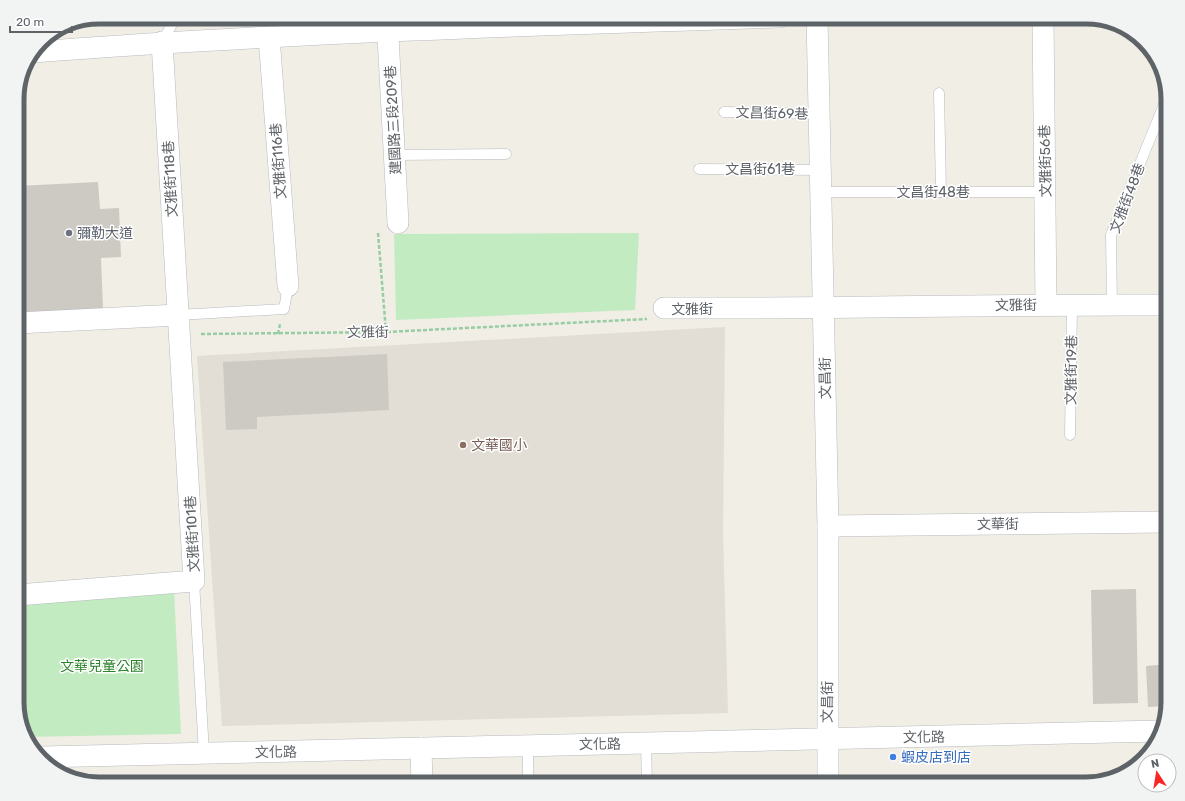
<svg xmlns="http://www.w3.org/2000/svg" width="1185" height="801" font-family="Rubik,'Noto Sans TC',sans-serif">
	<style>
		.education { fill: #e2ddd5 }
		.green { fill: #c3ebc1 }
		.building { fill: #cdc9c3 }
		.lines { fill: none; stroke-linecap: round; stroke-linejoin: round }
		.service-casing { stroke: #b7babe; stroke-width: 11 }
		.minor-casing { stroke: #b7babe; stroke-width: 22 }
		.path { stroke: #98cda4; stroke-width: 2.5; stroke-dasharray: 4 2; stroke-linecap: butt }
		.service { stroke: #fff; stroke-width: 10 }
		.minor { stroke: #fff; stroke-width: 21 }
		.worship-dot { fill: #6b7280; stroke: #fff; stroke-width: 1.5 }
		.education-dot { fill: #8d6e63; stroke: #fff; stroke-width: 1.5 }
		.shop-dot { fill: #3f7fe0; stroke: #fff; stroke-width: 1.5 }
		.labels { text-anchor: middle; stroke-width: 3; stroke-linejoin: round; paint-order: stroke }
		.street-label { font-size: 14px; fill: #5e6368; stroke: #fff }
		.worship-label { font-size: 14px; fill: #5b616d; stroke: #fff; text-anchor: start }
		.education-label { font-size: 14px; fill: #785e54; stroke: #fff; text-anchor: start }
		.park-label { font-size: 14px; fill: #2c812b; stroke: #fff }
		.shop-label { font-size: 14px; fill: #366cbe; stroke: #fff; text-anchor: start }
		.rim { fill: none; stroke: #5e6368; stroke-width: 5 }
	</style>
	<rect width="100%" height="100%" fill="#f1eee6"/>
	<path class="education" d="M725 327 723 534 728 713 222 726 197 356Z"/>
	<g class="green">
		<path d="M639 233 635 310 396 320 394 234Z"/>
		<path d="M174 589 181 734 26 737 17 707V602Z"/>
	</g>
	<g class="building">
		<path d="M98 182 100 209 119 208 121 257 101 258 103 309 17 313V186Z"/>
		<path d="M387 354 389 410 257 417V429L226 430 223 362Z"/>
		<path d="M1136 589 1138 703 1093 704 1091 590Z"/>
		<path d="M1168 664 1167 706 1148 707 1146 666Z"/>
	</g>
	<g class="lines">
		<defs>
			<g id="service">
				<path d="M162 42 176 17"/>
				<path d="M939 93 941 192"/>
				<path d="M724 112 820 114"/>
				<path d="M395 155 506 154"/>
				<path d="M699 169 821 170"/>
				<path d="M821 192H1046"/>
				<path d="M1112 305 1111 235 1167 97"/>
				<path d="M178 315 284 309 288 286"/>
				<path d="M1070 435 1072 305"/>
				<path d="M194 581 204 753"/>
				<path d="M646 743 647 784"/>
				<path d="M528 746V784"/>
			</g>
			<g id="minor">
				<path d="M817 17 828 526V784"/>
				<path d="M1043 17 1046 305"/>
				<path d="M387 18 398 223"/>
				<path d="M269 37 288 286"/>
				<path d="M33 52C282 33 531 25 780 17"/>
				<path d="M664 308C832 309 1000 304 1168 305"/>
				<path d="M17 323 178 315"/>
				<path d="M828 526 1168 522"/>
				<path d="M17 595 194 581 162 42"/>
				<path d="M421 748 422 784"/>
				<path d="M41 757 1159 731"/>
			</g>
		</defs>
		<use href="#service" class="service-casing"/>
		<use href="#minor" class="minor-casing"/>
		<g class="path">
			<path d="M378 233 386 332"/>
			<path d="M201 334 386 332 647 319"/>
			<path d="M278 334 280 324"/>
		</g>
		<use href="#service" class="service"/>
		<use href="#minor" class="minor"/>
	</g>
	<circle class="worship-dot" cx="69" cy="233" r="4"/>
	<circle class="education-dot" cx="463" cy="445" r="4"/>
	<circle class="shop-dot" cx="893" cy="757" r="4"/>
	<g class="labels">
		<g class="street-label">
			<text transform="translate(772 113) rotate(1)" y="5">文昌街69巷</text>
			<text transform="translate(393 120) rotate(-93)" y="5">建國路三段209巷</text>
			<text transform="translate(278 161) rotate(-94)" y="5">文雅街116巷</text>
			<text transform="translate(1045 161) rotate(-91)" y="5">文雅街56巷</text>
			<text x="760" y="174">文昌街61巷</text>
			<text transform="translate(170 179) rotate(-93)" y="5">文雅街118巷</text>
			<text x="933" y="197">文昌街48巷</text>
			<text transform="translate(1127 198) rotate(-69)" y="5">文雅街48巷</text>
			<text transform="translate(1016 305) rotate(-1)" y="5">文雅街</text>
			<text x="692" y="314">文雅街</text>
			<text transform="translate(368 332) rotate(-1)" y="5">文雅街</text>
			<text transform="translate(1071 370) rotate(-89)" y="5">文雅街19巷</text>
			<text transform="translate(825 378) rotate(-91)" y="5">文昌街</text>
			<text transform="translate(998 524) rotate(-1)" y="5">文華街</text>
			<text transform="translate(192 534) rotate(-93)" y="5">文雅街101巷</text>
			<text transform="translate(827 702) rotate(-89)" y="5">文昌街</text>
			<text transform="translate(924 737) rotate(-1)" y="5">文化路</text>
			<text transform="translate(600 744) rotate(-1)" y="5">文化路</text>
			<text transform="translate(276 752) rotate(-1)" y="5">文化路</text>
		</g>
		<g class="worship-label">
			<text x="77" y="238">彌勒大道</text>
		</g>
		<g class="education-label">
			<text x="471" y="450">文華國小</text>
		</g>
		<g class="park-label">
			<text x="102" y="671">文華兒童公園</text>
		</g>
		<g class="shop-label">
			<text x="901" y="762">蝦皮店到店</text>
		</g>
	</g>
	<path d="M0 0H1185V801H0ZM99 24H1086A75 75 0 0 1 1161 99V702A75 75 0 0 1 1086 777H99A75 75 0 0 1 24 702V99A75 75 0 0 1 99 24Z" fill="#f2f3f3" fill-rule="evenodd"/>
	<path class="rim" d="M99 24H1086A75 75 0 0 1 1161 99V702A75 75 0 0 1 1086 777H99A75 75 0 0 1 24 702V99A75 75 0 0 1 99 24Z"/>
	<g transform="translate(1157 773) rotate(348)"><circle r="19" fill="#ffffff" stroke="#bfc1c3"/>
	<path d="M0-3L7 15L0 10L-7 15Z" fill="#fb2623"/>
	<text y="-6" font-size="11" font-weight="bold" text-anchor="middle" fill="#5e6368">N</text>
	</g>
	<path d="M10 26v6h62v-6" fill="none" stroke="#5e6368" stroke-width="2"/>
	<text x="16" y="26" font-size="12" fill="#5e6368" stroke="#ffffff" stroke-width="3" paint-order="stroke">20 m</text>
</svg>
